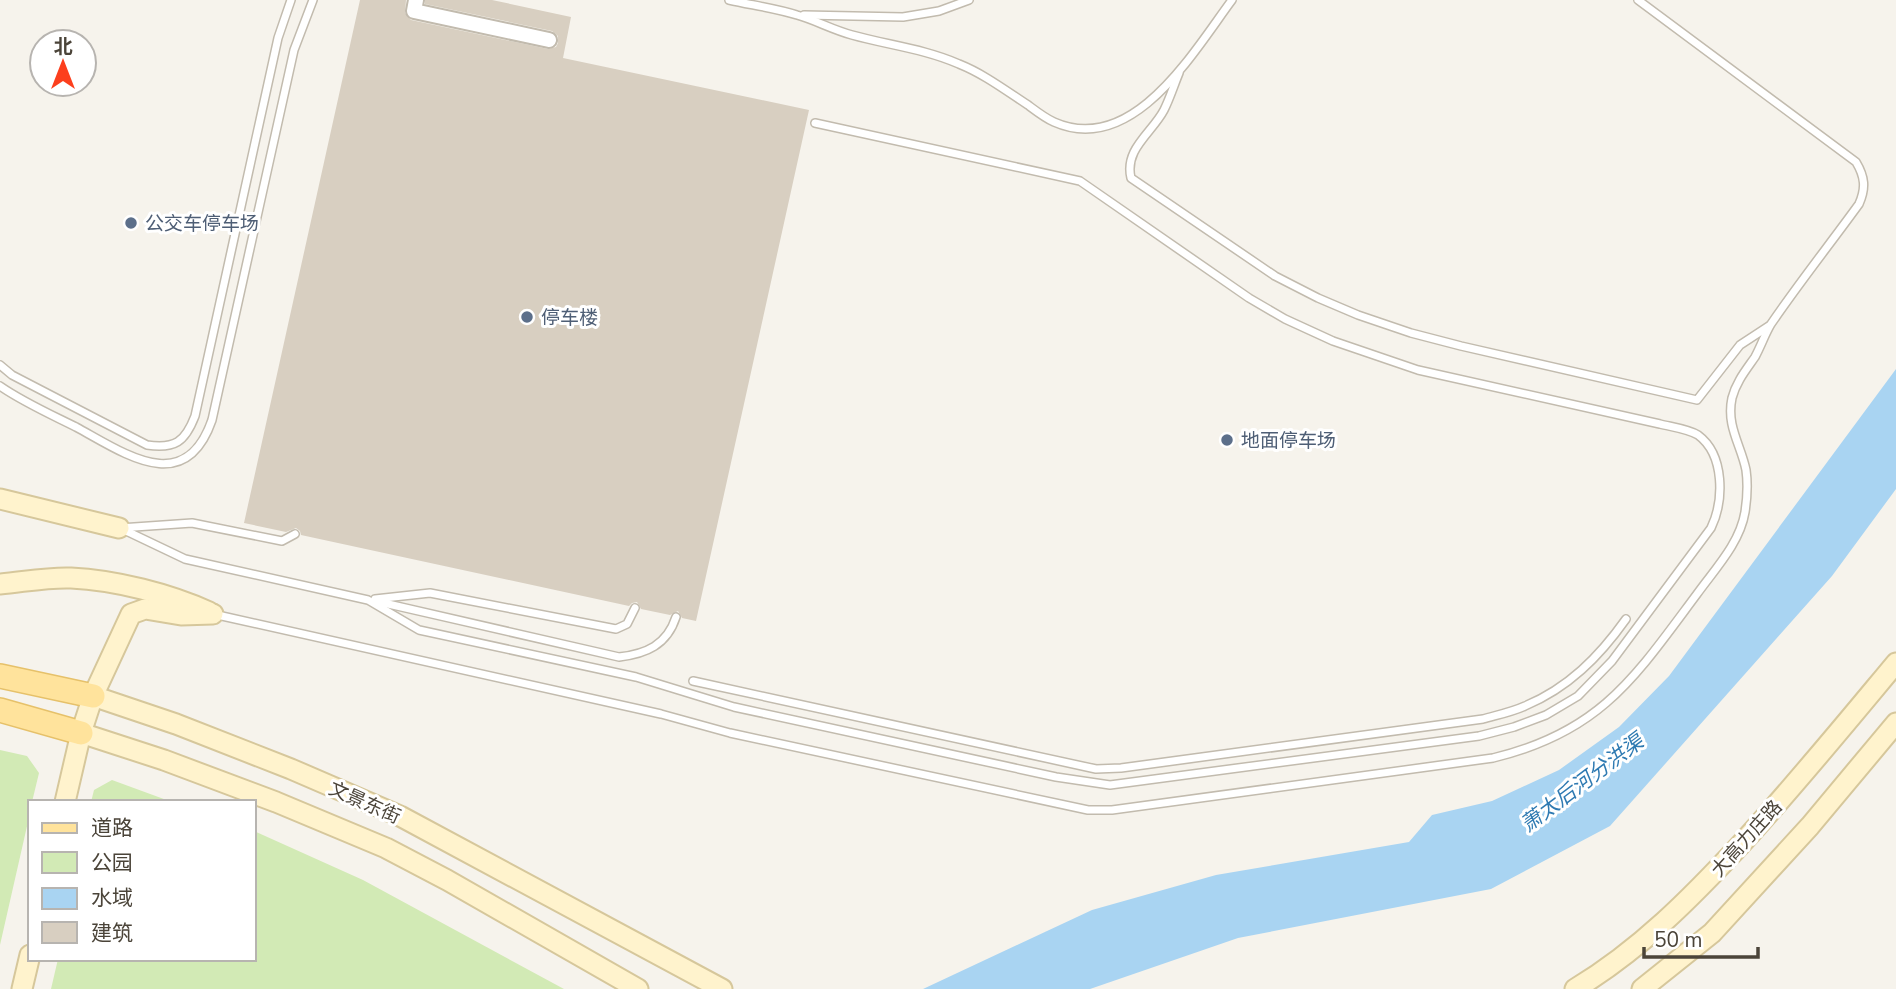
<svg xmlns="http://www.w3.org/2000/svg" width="1896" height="989" font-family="'Nunito Sans','Noto Sans SC',sans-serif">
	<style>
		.green { fill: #d2eab5 }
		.water { fill: #a9d4f2 }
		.building { fill: #d8cfc1 }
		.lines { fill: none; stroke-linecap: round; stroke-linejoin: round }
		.lane-casing { stroke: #c2bbae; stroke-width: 10 }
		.street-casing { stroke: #c2bbae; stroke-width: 18 }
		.secondary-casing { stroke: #d6c79b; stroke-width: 23 }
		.primary-casing { stroke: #e6c16a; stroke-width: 26 }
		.lane { stroke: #fff; stroke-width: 7 }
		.street { stroke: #fff; stroke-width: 14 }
		.secondary { stroke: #fff3cd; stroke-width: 19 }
		.primary { stroke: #ffe39c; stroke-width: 23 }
		.service-dot { fill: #5c6f8a; stroke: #fff; stroke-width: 2.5 }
		.labels { text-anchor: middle; stroke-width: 6; stroke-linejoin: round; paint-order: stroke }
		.service-label { font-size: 19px; fill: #4e5e75; stroke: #fff; text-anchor: start }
		.street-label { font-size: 19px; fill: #4b4439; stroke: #fff }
		.water-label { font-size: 21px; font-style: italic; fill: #2e7ab2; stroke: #fff }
	</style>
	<rect width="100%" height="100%" fill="#f6f3ec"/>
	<g class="green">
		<path d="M0 750 27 756 39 773 32 802H30V813L0 945Z"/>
		<path d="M112 780 172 802H91L94 790Z"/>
		<path d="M254 831 363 880 564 989H51L58 959H254Z"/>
	</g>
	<path class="water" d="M1896 369V489L1832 576 1610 826 1491 889 1238 938 1090 989H923L1092 910 1216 875 1409 842 1432 815 1492 801 1559 770 1619 727 1669 676Z"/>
	<path class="building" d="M360 0H406L405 13 411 20 548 49 556 47 558 43V36L552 31 425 4V0H492L571 17 563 58 809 110 696 621 682 618 678 611 670 615 641 609 637 602 632 603 629 606 301 535 300 531 296 528 286 532 244 523Z"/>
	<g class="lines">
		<defs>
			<g id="lane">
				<path d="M729 0C751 5 775 8 797 15 815 20 833 30 852 35 888 45 925 49 959 64 984 74 1005 90 1028 105 1036 111 1045 118 1054 122 1133 157 1194 51 1232 0"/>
				<path d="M804 15 903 17 939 11 969 0"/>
				<path d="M1179 73C1174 85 1170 98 1164 110 1152 133 1124 149 1131 178L1275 276 1318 298 1358 315 1411 333 1461 346 1697 400 1740 345 1769 326"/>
				<path d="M0 365 12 375 147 445C175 449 185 442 195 416L278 38 291 0"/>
				<path d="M0 386C23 402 50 414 76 427 124 453 185 498 212 420L294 50 313 0"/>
				<path d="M120 528 185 559 368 600 419 630 636 677 734 707 1056 777 1110 785 1479 736 1514 727 1546 715 1578 696 1612 661 1711 528C1724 501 1725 455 1698 435 1688 429 1672 427 1660 424L1418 370 1333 341 1285 319 1249 298 1080 181 815 123"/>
				<path d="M120 528 192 523 282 541 295 534"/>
				<path d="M375 599 430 593 616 629 627 624 635 608"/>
				<path d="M375 601 619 657C646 654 667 645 676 617"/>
				<path d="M213 614 661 714 730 733 1088 810H1112L1493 758C1601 732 1635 677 1697 594 1715 569 1740 543 1745 512 1747 499 1748 484 1746 470 1741 445 1726 426 1732 398 1736 382 1746 370 1755 357 1761 346 1765 334 1771 324 1799 283 1830 244 1859 204 1866 188 1865 177 1856 162L1638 0"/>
				<path d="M693 681 1096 769 1121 768 1483 719C1497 715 1512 712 1525 706 1568 688 1599 657 1626 619"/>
			</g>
			<path id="street" d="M416 0 414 11 549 40"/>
			<g id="secondary">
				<path d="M0 499 119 528"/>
				<path d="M0 584C23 582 48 577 71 578 115 580 170 594 209 612"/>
				<path d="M93 696 176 724 291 769 400 816 722 989"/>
				<path d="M81 733 164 760 276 802 386 848 447 880 638 989"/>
				<path d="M65 802 81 733 93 696 131 614 145 609 181 615 213 614"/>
				<path d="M22 989 30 955"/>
				<path d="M1575 989C1640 950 1692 897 1743 842 1796 784 1846 723 1896 663"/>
				<path d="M1642 989 1712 933 1810 826 1896 723"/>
			</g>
			<g id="primary">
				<path d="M0 676 93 696"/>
				<path d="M0 710 81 733"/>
			</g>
		</defs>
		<use href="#lane" class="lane-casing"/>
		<use href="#street" class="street-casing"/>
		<use href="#secondary" class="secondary-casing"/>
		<use href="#primary" class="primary-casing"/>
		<use href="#lane" class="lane"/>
		<use href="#street" class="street"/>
		<use href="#secondary" class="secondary"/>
		<use href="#primary" class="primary"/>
	</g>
	<g class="service-dot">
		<circle cx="131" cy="223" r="7"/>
		<circle cx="527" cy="317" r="7"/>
		<circle cx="1227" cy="440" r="7"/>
	</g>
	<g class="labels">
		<g class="service-label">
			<text x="145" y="230">公交车停车场</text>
			<text x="541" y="324">停车楼</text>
			<text x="1241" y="447">地面停车场</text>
		</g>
		<g class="street-label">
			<text transform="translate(365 802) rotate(24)" y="7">文景东街</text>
			<text transform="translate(1746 838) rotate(-48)" y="7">大高力庄路</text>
		</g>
		<g class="water-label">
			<text transform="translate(1582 783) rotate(-37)" y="7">萧太后河分洪渠</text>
		</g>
	</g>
	<rect x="28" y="800" width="228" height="161" fill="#ffffff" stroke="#b7b4b0" stroke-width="2"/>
	<rect x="42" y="823" width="35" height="10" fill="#ffe39c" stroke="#b7b4b0" stroke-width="2"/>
	<text x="91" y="835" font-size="21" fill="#4b4439">道路</text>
	<rect x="42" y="852" width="35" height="21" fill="#d2eab5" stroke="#b7b4b0" stroke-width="2"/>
	<text x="91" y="870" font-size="21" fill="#4b4439">公园</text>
	<rect x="42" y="888" width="35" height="21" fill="#a9d4f2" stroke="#b7b4b0" stroke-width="2"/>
	<text x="91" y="905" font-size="21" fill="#4b4439">水域</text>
	<rect x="42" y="922" width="35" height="21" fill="#d8cfc1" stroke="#b7b4b0" stroke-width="2"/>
	<text x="91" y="940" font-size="21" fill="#4b4439">建筑</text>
	<g transform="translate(63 63)"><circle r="33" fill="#ffffff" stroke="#b7b4b0" stroke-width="2"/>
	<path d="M0-5L12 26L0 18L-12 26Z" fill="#fc3f1d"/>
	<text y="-10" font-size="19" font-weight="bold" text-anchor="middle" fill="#4b4439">北</text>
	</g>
	<path d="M1644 947v10h114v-10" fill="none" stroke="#4b4439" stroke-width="3.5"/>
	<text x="1654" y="947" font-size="21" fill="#4b4439" stroke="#ffffff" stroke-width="5" paint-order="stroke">50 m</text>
</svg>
